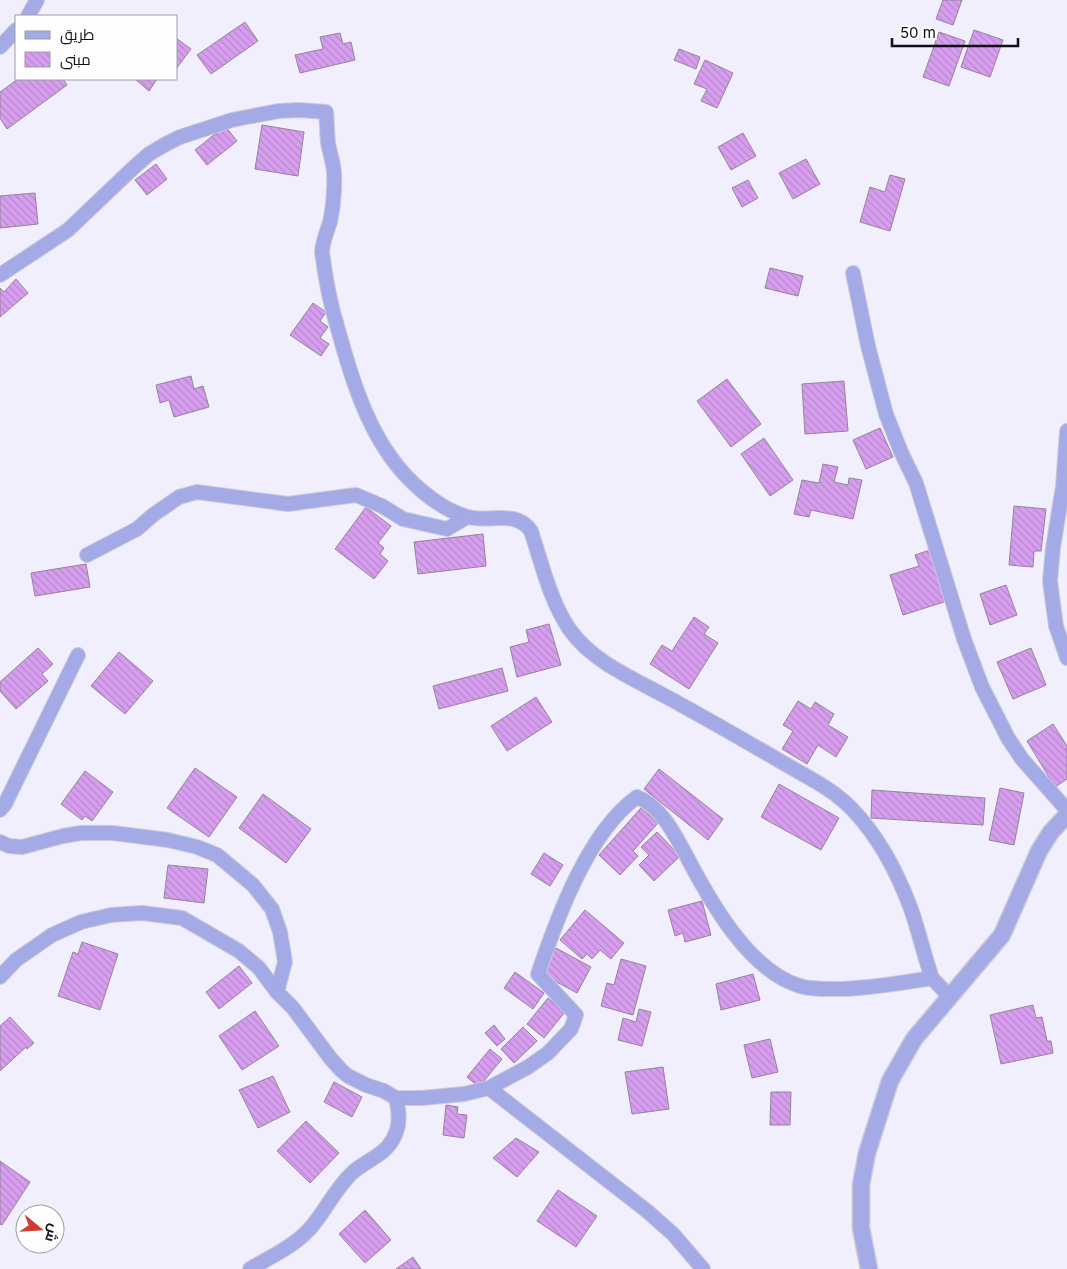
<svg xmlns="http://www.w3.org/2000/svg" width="1067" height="1269" font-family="Inter,Cairo,sans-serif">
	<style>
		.building { fill: url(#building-back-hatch); stroke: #928499 }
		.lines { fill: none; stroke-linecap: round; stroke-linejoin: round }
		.minor-casing { stroke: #cdcad8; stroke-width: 16 }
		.tertiary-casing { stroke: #cdcad8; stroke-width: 19 }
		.minor { stroke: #a3aae5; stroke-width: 14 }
		.tertiary { stroke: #a3aae5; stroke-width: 16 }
	</style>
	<defs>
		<pattern id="building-back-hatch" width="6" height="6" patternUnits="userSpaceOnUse" patternTransform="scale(1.25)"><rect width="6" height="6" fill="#d79eef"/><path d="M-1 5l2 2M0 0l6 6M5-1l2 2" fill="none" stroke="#b887cc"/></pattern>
	</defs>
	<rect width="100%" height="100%" fill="#f1eefd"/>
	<g class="building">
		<path d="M943 0H962L953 25 936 19Z"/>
		<path d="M245 22 258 41 211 74 197 55Z"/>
		<path d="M974 30 1003 40 990 77 961 67Z"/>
		<path d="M939 32 965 41 949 86 923 77Z"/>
		<path d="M340 33 343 44 351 42 355 60 300 73 295 55 323 49 320 37Z"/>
		<path d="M176 38 191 49 176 69Z"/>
		<path d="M679 49 700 57 696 69 674 60Z"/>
		<path d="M705 60 733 73 717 108 701 101 707 89 694 84Z"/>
		<path d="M18 79H63L67 85 7 129 0 118V92Z"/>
		<path d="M135 79H157L149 91Z"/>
		<path d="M262 125 304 132 298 176 255 169Z"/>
		<path d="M225 126 237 141 207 165 195 150Z"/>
		<path d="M743 133 756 156 731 170 718 147Z"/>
		<path d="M806 159 820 184 793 199 779 173Z"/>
		<path d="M156 164 167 179 147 195 135 180Z"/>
		<path d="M890 175 905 179 890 231 860 222 870 187 885 192Z"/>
		<path d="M748 180 758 198 742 207 732 188Z"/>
		<path d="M35 193 38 224 0 228V196Z"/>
		<path d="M770 268 803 276 798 296 765 288Z"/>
		<path d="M16 279 28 293 0 317V288L4 292Z"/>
		<path d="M313 303 326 312 320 321 328 327 320 338 329 344 321 356 290 335Z"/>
		<path d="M191 376 194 389 203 386 209 407 174 417 169 400 160 403 156 385Z"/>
		<path d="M727 379 761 424 731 447 697 401Z"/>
		<path d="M844 381 848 431 805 434 802 384Z"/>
		<path d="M880 428 893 457 866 469 853 440Z"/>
		<path d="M764 438 793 480 770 496 741 454Z"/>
		<path d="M823 464 838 467 834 482 848 485 849 478 862 480 853 519 811 510 809 517 794 514 802 480 819 483Z"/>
		<path d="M1014 506 1046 509 1041 551H1034L1033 567 1009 565Z"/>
		<path d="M366 507 391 526 378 543 384 548 380 554 388 561 374 579 335 549Z"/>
		<path d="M483 534 486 566 418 574 414 542Z"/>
		<path d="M933 549 950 600 903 615 890 575 919 566 915 555Z"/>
		<path d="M86 564 90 587 35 596 31 573Z"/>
		<path d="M1006 585 1017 615 990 625 980 594Z"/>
		<path d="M694 617 709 627 704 634 718 643 689 689 650 664 662 645 672 651Z"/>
		<path d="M549 624 561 665 517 677 510 647 529 642 526 630Z"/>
		<path d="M38 648 53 664 42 674 48 681 16 709 0 691V682Z"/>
		<path d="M1031 648 1046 685 1013 699 997 662Z"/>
		<path d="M119 652 153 681 125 714 91 686Z"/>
		<path d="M502 668 508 691 439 709 433 686Z"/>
		<path d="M536 697 552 722 507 751 491 726Z"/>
		<path d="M798 701 811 709 815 702 834 714 828 725 848 737 836 757 818 745 807 764 782 749 793 731 783 725Z"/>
		<path d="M1053 724 1067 746V779L1055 787 1027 741Z"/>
		<path d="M195 768 237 797 209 837 167 808Z"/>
		<path d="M659 769 723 819 708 840 644 789Z"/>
		<path d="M85 771 113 792 92 821 85 816 82 820 61 804Z"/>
		<path d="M779 784 839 818 821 850 761 817Z"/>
		<path d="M1000 788 1024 793 1014 845 989 840Z"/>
		<path d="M872 790 985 798 983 825 871 818Z"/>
		<path d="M263 794 311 829 286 863 239 828Z"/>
		<path d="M641 808 658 823 633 851 638 856 620 875 599 855Z"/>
		<path d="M657 832 680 856 654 881 639 865 649 855 641 847Z"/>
		<path d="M544 853 563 865 550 886 531 874Z"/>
		<path d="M168 865 208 869 204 903 164 898Z"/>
		<path d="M702 901 711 935 685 942 683 933 675 936 668 910Z"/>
		<path d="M585 910 624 943 611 959 600 950 592 959 587 954 582 959 560 940Z"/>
		<path d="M82 942 118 954 100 1010 58 996 73 952 78 954Z"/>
		<path d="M556 948 591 967 577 993 542 974Z"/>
		<path d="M621 959 646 966 633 1015 601 1006 607 983 614 985Z"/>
		<path d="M239 966 252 983 219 1009 206 992Z"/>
		<path d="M515 972 544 993 533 1009 504 988Z"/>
		<path d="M753 974 760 1000 721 1010 716 984Z"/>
		<path d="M548 998 565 1012 544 1038 527 1024Z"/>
		<path d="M1033 1005 1036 1018 1042 1017 1047 1041H1051L1053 1053 1001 1064 990 1015Z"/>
		<path d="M639 1009 651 1012 642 1046 618 1040 623 1018 636 1022Z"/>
		<path d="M255 1011 279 1046 242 1070 219 1036Z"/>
		<path d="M10 1017 34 1043 27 1049 26 1047 0 1071V1026Z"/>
		<path d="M494 1025 505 1039 497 1046 485 1033Z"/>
		<path d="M523 1027 537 1041 514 1063 501 1049Z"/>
		<path d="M770 1039 778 1072 752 1078 744 1045Z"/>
		<path d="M490 1049 502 1059 479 1087 467 1077Z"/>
		<path d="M663 1067 669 1109 632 1114 625 1072Z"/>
		<path d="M273 1076 290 1112 258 1128 239 1090Z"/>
		<path d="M334 1082 362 1097 352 1117 324 1102Z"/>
		<path d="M771 1092H791L790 1125H770Z"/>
		<path d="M446 1105 458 1107 457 1114 467 1115 464 1138 443 1135Z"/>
		<path d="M306 1121 339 1153 310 1183 277 1151Z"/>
		<path d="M516 1138 539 1152 517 1177 493 1158Z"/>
		<path d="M0 1161 30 1182 2 1225 0 1224Z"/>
		<path d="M558 1190 597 1216 576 1247 537 1221Z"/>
		<path d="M365 1210 391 1240 365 1263 339 1234Z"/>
		<path d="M413 1257 421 1269H396Z"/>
	</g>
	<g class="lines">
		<defs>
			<g id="minor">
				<path d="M28 16 37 0"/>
				<path d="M0 47 16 30"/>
				<path d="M853 273 868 346 886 414 901 452 916 483 964 639 982 687 1008 738 1022 759 1067 810"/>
				<path d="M0 275 68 230 131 170 149 154 166 144 180 137 232 120 247 117 279 111 299 110 326 112C327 122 327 133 328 143 330 153 333 162 334 172 335 186 333 209 330 222 327 231 323 241 322 251 322 256 324 261 324 266 327 285 330 303 336 322 353 383 371 449 422 491 435 502 452 513 468 517 490 523 516 509 531 531 542 564 550 601 570 630 593 662 632 678 665 696 704 717 742 739 780 761 805 776 832 788 852 809 879 837 898 874 911 909 919 932 924 955 932 978"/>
				<path d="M1067 431 1063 486 1053 548 1050 581 1056 626 1067 658"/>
				<path d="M87 555 137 529 153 515 179 497 197 492 288 504 356 495 382 506 403 519 447 529 467 517"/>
				<path d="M0 810 5 804 78 655"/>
				<path d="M0 842 9 846 22 847 63 836 81 833H113L168 840 197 847 217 855 253 885 272 909 280 932 285 962 277 992"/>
				<path d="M0 977 16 960 52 935 81 922 111 915 142 913 182 918 239 951 259 968 277 992 293 1008 331 1059 341 1070 348 1076 366 1085 384 1091 396 1098H422L464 1094 489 1088 528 1067 548 1053 571 1029 576 1015 538 974C557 918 588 832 637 797 662 807 675 835 687 857 710 901 749 971 800 986 813 990 828 989 842 989 872 988 902 983 932 978L949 996"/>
				<path d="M489 1088 647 1211 673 1234 703 1269"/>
				<path d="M250 1269C272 1256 297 1245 313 1225 327 1208 336 1188 352 1173 365 1161 385 1155 393 1139 401 1125 399 1112 396 1098"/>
			</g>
			<path id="tertiary" d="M869 1269 861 1228V1185L867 1153 890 1081 914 1039 1002 935 1039 851 1051 832 1067 815"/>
		</defs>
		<use href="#minor" class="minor-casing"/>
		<use href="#tertiary" class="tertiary-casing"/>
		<use href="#minor" class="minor"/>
		<use href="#tertiary" class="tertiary"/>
	</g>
	<rect x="15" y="15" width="162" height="65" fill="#fdfdfd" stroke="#9e9da1"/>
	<rect x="25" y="31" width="25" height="8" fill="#a3aae5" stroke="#9e9da1"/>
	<text x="60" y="40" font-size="15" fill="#100e16">طريق</text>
	<rect x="25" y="52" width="25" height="15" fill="url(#building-back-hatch)" stroke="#9e9da1"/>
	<text x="60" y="65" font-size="15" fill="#100e16">مبنى</text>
	<g transform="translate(40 1229) rotate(108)"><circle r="24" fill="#fdfdfd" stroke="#9e9da1"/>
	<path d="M0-4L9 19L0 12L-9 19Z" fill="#cc3e33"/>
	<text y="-8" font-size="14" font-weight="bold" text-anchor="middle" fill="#100e16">ش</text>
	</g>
	<path d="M892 38v8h126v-8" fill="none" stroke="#100e16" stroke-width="2.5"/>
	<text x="900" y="38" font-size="15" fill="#100e16" stroke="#fdfdfd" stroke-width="4" paint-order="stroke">50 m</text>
</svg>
